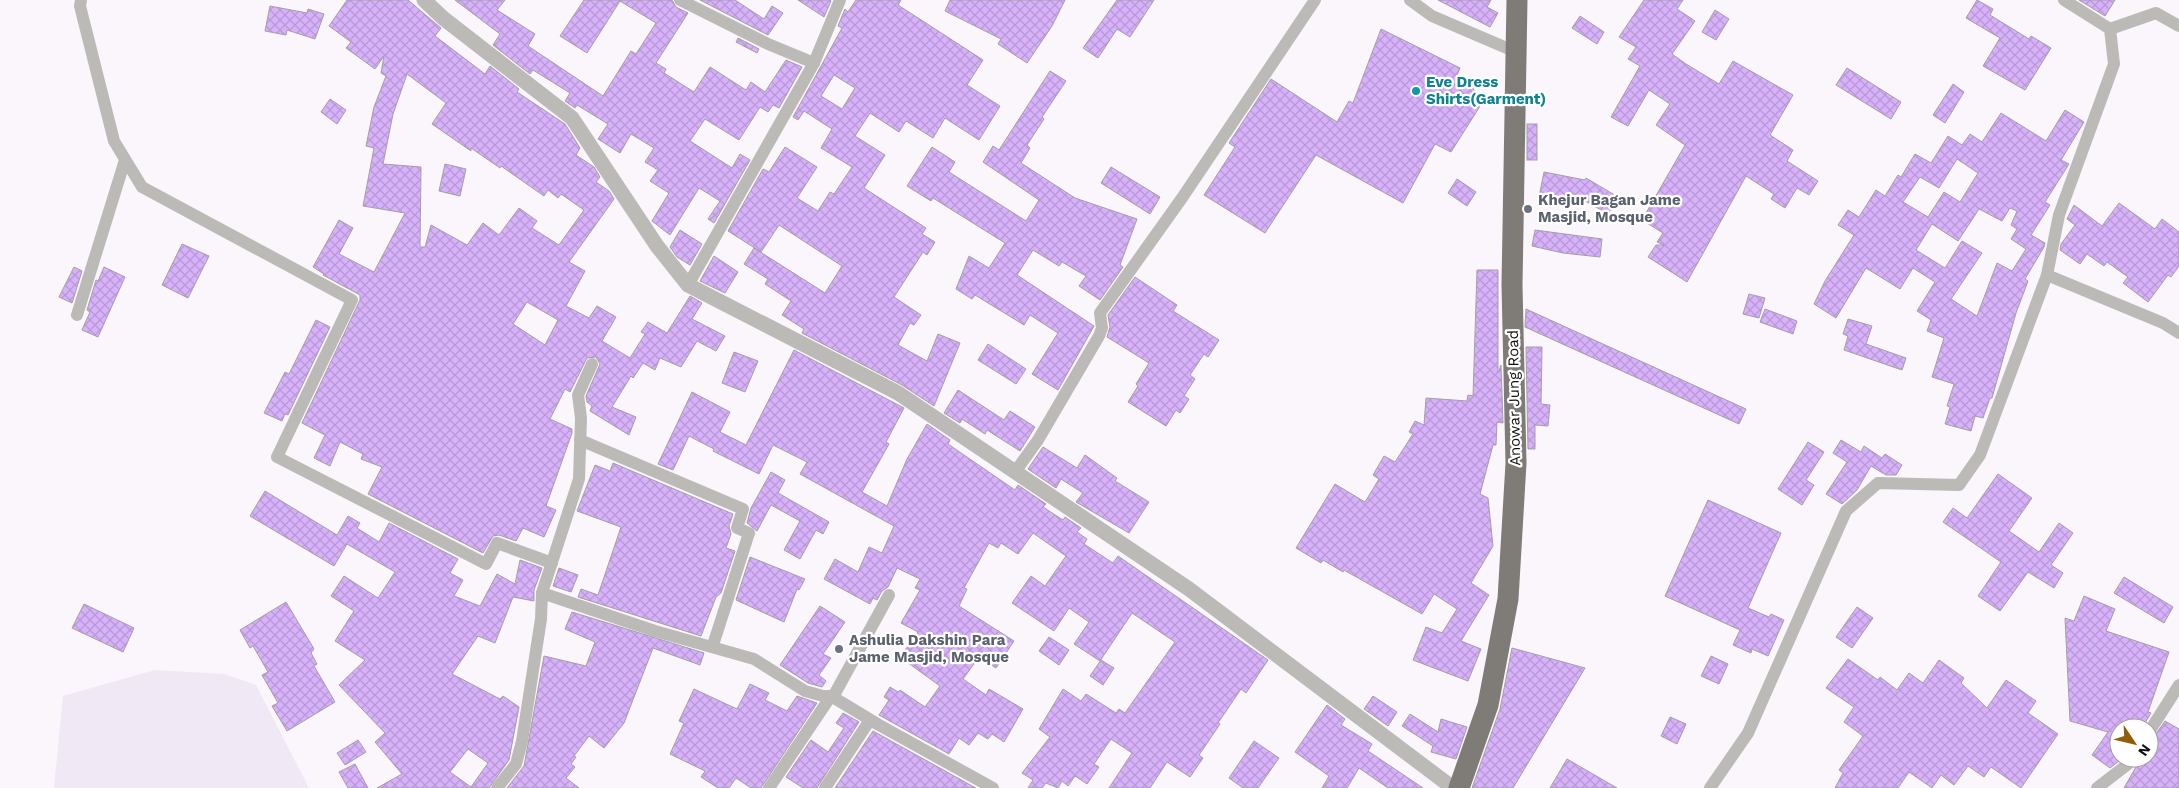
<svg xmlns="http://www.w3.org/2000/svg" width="2179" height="788" font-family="'Work Sans',sans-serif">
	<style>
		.built { fill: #f0e8f4 }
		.building { fill: url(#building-cross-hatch); stroke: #a29fa5; fill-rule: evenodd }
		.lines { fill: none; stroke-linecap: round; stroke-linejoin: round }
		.minor { stroke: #bbbab7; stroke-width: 12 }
		.tertiary { stroke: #bbbab7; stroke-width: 15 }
		.trunk { stroke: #7f7c77; stroke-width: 21 }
		.culture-dot { fill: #0f9aa8; stroke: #fff; stroke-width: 2 }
		.worship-dot { fill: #6b7280; stroke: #fff; stroke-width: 2 }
		.labels { text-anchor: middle; stroke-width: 4.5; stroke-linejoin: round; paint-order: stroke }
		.culture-label { font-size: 15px; font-weight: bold; fill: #0d838f; stroke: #fff; text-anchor: start }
		.worship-label { font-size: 15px; font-weight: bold; fill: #5b616d; stroke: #fff; text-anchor: start }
		.street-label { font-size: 15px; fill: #110f11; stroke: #fff }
	</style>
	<defs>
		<pattern id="building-cross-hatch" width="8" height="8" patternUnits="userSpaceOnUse" patternTransform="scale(1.25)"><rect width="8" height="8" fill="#d7b2fa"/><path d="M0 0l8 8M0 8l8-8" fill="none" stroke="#b898d5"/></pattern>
	</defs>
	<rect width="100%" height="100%" fill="#faf6fc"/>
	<path class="built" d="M155 670 224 674 256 685 309 788H54L63 696Z"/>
	<g class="building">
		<path d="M347 0H408L441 28 435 36 485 74 490 66 519 89 517 92 565 124 580 148 576 155 594 167 600 177 596 182 609 191 614 199 569 262 585 271 566 306 589 318 597 306 616 317 602 341 630 358 645 334 641 332 648 322 667 333 690 296 702 303 692 319 725 336 716 351 697 341 681 367 660 358 655 370 643 363 633 378 631 376 612 407 636 417 629 435 590 411 592 406 587 402 586 396 600 364 596 357 587 358 570 392 565 389 550 419 572 429V433L546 506 556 510 544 537 523 528 516 541 499 535 493 536 483 553 368 494 382 467 361 459 363 454 340 442 330 466 314 458 325 435 302 423 360 300V295L323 275 324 274 313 267 339 220 353 228 339 254 374 272 405 213 363 206 374 148 366 146 374 107 386 76 381 73 384 56 375 69 346 48 351 42 329 26ZM407 74 446 103 432 124 471 151V148L500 168 501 166 544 196 548 190 558 198 561 194 584 210 559 245 532 228 537 221 519 208 499 235 483 223 467 245 431 225 425 247H420L421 167 383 164 393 114ZM527 302 558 320 545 345 513 324Z"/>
		<path d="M455 0H505L497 10 535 34 528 46 603 96 631 51 636 54 656 23 620 1 587 53 560 36 584 0H672L676 7 688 13 656 63 666 69 664 73 694 92 710 67 746 90 751 82 765 92 786 60 802 67 779 108 773 105 768 112 760 107 739 140 705 119 690 141 732 168 740 154 750 160 714 223 708 219 720 201 699 188 670 235 652 221 669 193 650 181 658 170 645 162 654 148 631 134 620 153 598 139 608 124 577 105 575 108 565 101 570 93 533 70 530 74 493 45 500 34Z"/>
		<path d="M700 0H735L764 19 772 6 783 13 768 35Z"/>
		<path d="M798 0H830L831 1 824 17Z"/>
		<path d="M856 0H901L898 5 983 60 967 85 1000 106 979 140 945 118 933 138 906 121 899 132 870 113 855 136 885 155 864 188 926 228 922 234 935 242 927 255 923 252 894 297 921 315 914 325 910 323 898 345 927 361 938 334 960 343 934 406 902 385 802 333 804 329 782 315 791 301 765 284 768 279 744 264 754 248 825 293 842 266 779 225 761 252 728 231 763 169 769 172 785 147 817 167 797 198 818 211 830 192 834 194 852 167 821 148 832 129 804 111 798 120 793 117 842 28 838 26 845 9 848 12ZM834 75 855 88 842 109 821 96Z"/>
		<path d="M950 0H1065L1052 26 1027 63 998 44 1001 39 945 11Z"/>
		<path d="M1117 0H1154L1130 37 1117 29 1098 58 1083 48Z"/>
		<path d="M1438 0H1491L1487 7 1498 13 1490 27Z"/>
		<path d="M1644 0H1683L1677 9 1695 21 1672 54 1686 64 1719 84 1733 61 1793 95 1770 135 1793 150 1787 161 1818 181 1809 195 1797 188 1785 208 1771 199 1774 194 1746 176 1687 282 1648 257 1656 245H1664L1657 242 1663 233 1642 220 1685 145 1656 125 1670 104 1649 90 1628 126 1611 117 1640 66 1628 59 1636 47 1619 37Z"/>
		<path d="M1977 0 1993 9 1990 15 2029 39 2031 36 2051 48 2025 90 1983 66 2000 38 1966 18Z"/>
		<path d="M2079 0H2115L2105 16Z"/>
		<path d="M270 6 307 13 308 9 324 14 315 39 287 30 286 35 265 31Z"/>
		<path d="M1715 10 1729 19 1716 40 1702 32Z"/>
		<path d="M1580 16 1604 32 1597 44 1572 28Z"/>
		<path d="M1381 29 1460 68 1457 75 1468 80 1482 103 1451 152 1435 144 1403 203 1316 155 1265 233 1204 195 1235 147 1229 143 1271 79 1337 122 1349 101 1353 103Z"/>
		<path d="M738 38 759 49 757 53 736 42Z"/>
		<path d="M1847 68 1901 102 1891 119 1836 85Z"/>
		<path d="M1050 71 1066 81 1042 117 1044 119 1027 145 1030 148 1021 163 1075 198 1137 219 1120 265 1123 267 1100 300 1079 286 1086 276 1062 262 1059 266 1033 250 1017 275 1094 326 1058 390 1032 374 1058 333 1030 315 1024 325 975 295 972 299 956 289 969 256 989 268 1005 243 933 198 931 201 907 186 932 147 955 162 949 172 1026 221 1039 200 983 162 993 146 999 150Z"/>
		<path d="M1953 84 1964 92 1945 123 1933 115Z"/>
		<path d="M330 99 346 110 337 124 321 112Z"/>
		<path d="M2065 110 2084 122 2061 160 2069 164 2045 202 2050 205 2031 235 2045 243 2044 247 2025 279 2028 281 2016 313 1992 398H1990L1983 418 1975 416 1971 431 1945 424 1950 407 1947 406 1954 384 1932 377 1944 338 1927 331 1931 320 1917 311 1935 282 1913 268 1900 289 1866 268 1836 318 1814 304 1825 281 1854 235 1838 225 1848 210 1859 217 1876 190 1885 196 1898 175 1901 177 1915 154 1931 163 1948 136 1962 145 1970 134 1982 142 2001 113 2046 141ZM1957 159 1978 173 1960 202 1944 192 1928 217 1903 202 1920 177 1939 188ZM2010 208 2017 211 2011 225 2017 229 2011 239 2026 249 2012 271 1997 263 1977 316 1951 299 1982 253 1962 241 1945 268 1916 250 1932 224 1958 241 1979 209 2002 221Z"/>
		<rect x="1527" y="124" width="10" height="36"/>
		<path d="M445 164 466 169 460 196 439 191Z"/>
		<path d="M1111 167 1160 197 1150 214 1101 183Z"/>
		<path d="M1544 172 1585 180 1586 178 1618 197 1608 214 1573 194 1572 203 1539 197Z"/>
		<path d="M1457 179 1476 192 1467 206 1448 193Z"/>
		<path d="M2119 203 2155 229 2162 219 2179 232V266L2171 277 2168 275 2148 302 2123 283 2128 277 2107 262 2104 266 2087 254 2080 264 2060 250 2061 244 2075 225 2067 219 2074 205 2102 226Z"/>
		<path d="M680 230 702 244 690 265 677 257 670 247Z"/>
		<path d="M1535 230 1602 239 1600 257 1563 253 1532 246Z"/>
		<path d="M182 244 209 256 188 298 162 285Z"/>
		<path d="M714 256 738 272 725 293 700 281Z"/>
		<path d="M74 267 82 271 72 303 59 297Z"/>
		<path d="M104 267 125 277 98 337 82 330 90 312 87 310 96 280 98 281Z"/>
		<path d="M1477 270H1498V373L1501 365 1503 423 1497 422 1496 445H1493L1480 494 1488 498 1493 546 1471 583 1489 595 1461 641 1481 649 1468 681 1413 660 1426 627 1442 633 1457 609 1434 594 1422 614 1344 570 1343 572 1323 560 1321 563 1296 548 1335 484 1365 502 1379 479 1373 475 1384 456 1395 462 1413 434 1409 432 1415 421 1424 425 1426 398 1467 401 1468 395 1473 396Z"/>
		<path d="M1135 277 1177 305 1173 311 1219 340 1208 357 1204 354 1190 375 1195 379 1184 396 1189 399 1180 413 1176 410 1166 426 1128 402 1138 386 1136 384 1149 363 1107 337 1110 327 1108 315Z"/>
		<path d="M1749 294 1765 298 1759 318 1743 314Z"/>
		<path d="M1526 309 1746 409 1739 424 1525 327Z"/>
		<path d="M1765 309 1797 321 1793 334 1760 322Z"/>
		<path d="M1848 319 1872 326 1866 344 1906 358 1902 370 1844 350 1848 336 1843 334Z"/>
		<path d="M316 320 330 327 288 415 285 414 282 421 264 413 285 372 289 374Z"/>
		<path d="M988 344 1026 369 1016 384 978 360Z"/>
		<path d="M1526 347H1542L1541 404 1550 405 1548 426 1535 425V449H1528Z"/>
		<path d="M794 350 904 408 886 442 889 444 862 492 887 506 907 459 927 424 950 440 948 444 1015 490 1018 485 1046 504 1043 507 1063 520 1065 517 1081 528 1077 532 1087 539 1084 544 1113 563 1118 556 1268 660 1246 693 1241 689 1218 723 1220 724 1199 755 1203 758 1190 777 1167 762 1150 788H1109L1132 753 1111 739 1094 764 1099 767 1087 784 1075 776 1068 786 1062 781 1058 788 1046 783 1042 788H1028L1033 780 1022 773 1050 737 1039 729 1063 689 1081 701 1086 694 1116 713 1119 709 1125 713 1175 642 1132 613 1100 661 1074 644 1089 622 1069 608 1054 631 1012 603 1031 576 1045 586 1066 556 1033 533 1018 554 1001 543 998 548 989 543 964 588 967 589 959 606 1014 641 996 668 979 657 963 679 986 695 989 689 1023 709 1004 742 992 734 988 739 978 733 969 745 959 738 949 754 879 715 889 700 884 697 890 687 898 692 900 690 925 707 940 686 900 657 918 632 901 623 920 590 915 588 920 579 897 568 888 587 882 591 877 600 873 598 870 604 824 579 835 559 858 572 869 547 882 553 894 526 800 474 807 462 773 445 759 474 713 451 714 449 689 436 673 470 658 464 692 392 730 412 720 432 746 445Z"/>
		<path d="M734 352 758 361 745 392 722 383Z"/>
		<path d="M958 390 1004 420 1010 411 1035 427 1020 451 987 430 985 434 962 419 960 423 944 413Z"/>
		<path d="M1841 440 1861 452 1864 446 1882 458 1885 454 1902 465 1896 475H1886L1871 466 1857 490 1842 504 1826 494 1847 462 1833 453Z"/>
		<path d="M1808 442 1824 452 1806 480 1814 485 1802 505 1778 489Z"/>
		<path d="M1043 447 1077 468 1085 455 1117 478 1115 481 1149 502 1129 533 1076 502 1083 493 1061 479 1056 488 1028 469Z"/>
		<path d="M613 463 733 514 729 526 731 534 726 548 735 551 721 593 716 597 701 636 578 597 581 589 598 595 621 527 577 511 595 465 610 471Z"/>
		<path d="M771 472 785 480 778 493 829 522 823 534 816 530 800 559 784 550 800 521 771 505 757 531 747 523 751 508Z"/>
		<path d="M1998 474 2032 498 2009 531 2039 552 2059 523 2073 533 2051 565 2063 573 2054 588 2028 572 2000 611 1978 596 2001 562 1943 522 1953 508 1967 518Z"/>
		<path d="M265 491 337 535 348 516 360 523 357 528 379 542 389 523 458 559 450 573 463 580 454 596 480 606 497 574 515 584 520 560 542 568 534 590V601L513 597 495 643 478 636 452 674 500 699 503 696 519 707 509 760 489 788H377L402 774 375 742 385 733 339 685 365 660 335 641 354 611 331 596 344 576 378 598 395 572 347 544 334 566 250 516ZM468 749 488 763 471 787 450 772Z"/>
		<path d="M1708 500 1781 533 1748 608 1769 617 1771 614 1784 620 1768 656 1752 649 1751 653 1733 645 1740 630 1665 596Z"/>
		<path d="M750 557 805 579 799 590 797 589 784 622 736 600Z"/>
		<path d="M559 568 578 575 571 592 553 586Z"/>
		<path d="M2124 577 2173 607 2164 623 2114 593Z"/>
		<path d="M2084 596 2115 609 2106 631 2169 652 2148 712 2151 713 2142 728H2119V761L2110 768 2092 755 2108 732 2070 721 2065 618 2074 621Z"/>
		<path d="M286 602 314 649 311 653 317 664 314 666 335 702 287 731 272 706 278 703 262 675 268 672 253 646 250 648 240 630Z"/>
		<path d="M84 604 134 628 123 652 72 628Z"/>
		<path d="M820 606 845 622 823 654 831 658 819 675 826 681 822 687 808 683 780 665Z"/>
		<path d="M1857 607 1873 618 1852 648 1836 637Z"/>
		<path d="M572 612 704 653 700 665 653 648 624 723 604 748 589 736 574 756 576 757 571 764 575 767 566 778 579 788H507L524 766 544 656 586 666 595 642 565 629Z"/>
		<path d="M1049 637 1069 650 1059 665 1039 651Z"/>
		<path d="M1512 648 1585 668 1513 788H1472L1500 709Z"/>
		<path d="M1711 656 1728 664 1719 684 1701 676Z"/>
		<path d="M1848 659 1878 680 1880 677 1897 690 1909 673 1923 683 1939 660 1964 678 1961 683 1987 708 2006 680 2036 701 2028 713 2058 734 2021 788 1991 767 1984 777 1968 766 1954 785 1941 775 1932 788 1909 772 1898 788H1835L1843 773 1839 770 1863 736 1844 722 1854 707 1826 688Z"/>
		<path d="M1101 660 1114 668 1103 685 1090 676Z"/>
		<path d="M750 684 769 693 765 700 787 711 797 696 817 703 761 788H751L736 778 729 788H718L701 777 705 771 670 754 684 723 679 721 694 689 737 709Z"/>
		<path d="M1373 696 1397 712 1388 726 1364 709Z"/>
		<path d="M1327 705 1345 719 1341 725 1372 744 1368 751 1423 788H1388L1359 768 1347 788H1322L1329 776 1295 752Z"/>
		<path d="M843 713 859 722 817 788H803L786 777 811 740 828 752 844 728 836 723Z"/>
		<path d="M1410 714 1438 732 1441 719 1467 727 1456 759 1431 752 1433 746 1402 726Z"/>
		<path d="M1670 717 1686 724 1677 744 1661 736Z"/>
		<path d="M2165 721 2179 729V788H2124L2141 758H2149V744Z"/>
		<path d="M873 731 974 787 976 788H835Z"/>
		<path d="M358 740 366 752 345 765 337 753Z"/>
		<path d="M1254 741 1279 758 1258 788H1243L1229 778Z"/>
		<path d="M1567 759 1617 788H1550Z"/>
		<path d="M355 764 368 788H348L339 772Z"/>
	</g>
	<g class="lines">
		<g class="minor">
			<path d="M81 0 80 6 114 141 142 187 352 300 277 457 486 564 497 543 552 563"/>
			<path d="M680 0 768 44 814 63"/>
			<path d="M1410 0 1432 16 1516 52"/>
			<path d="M2110 29 2156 13 2179 26"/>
			<path d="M2047 275 2163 323 2179 333"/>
			<path d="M688 285 814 63 840 0"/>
			<path d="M77 315 125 160"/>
			<path d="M592 364 578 395 581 418 579 479 542 593 655 631 754 659 805 691 823 696H831L879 725 993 788"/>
			<path d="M580 440 743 509 737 528 749 533 713 645"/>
			<path d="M1015 472 1038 440 1099 336 1102 328 1100 313 1182 198 1315 0"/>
			<path d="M833 697 889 595"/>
			<path d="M2149 732 2179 685"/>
			<path d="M497 788 516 764 522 741 541 619 542 593"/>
			<path d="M769 788 831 696"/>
			<path d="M825 788 870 720"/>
			<path d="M1710 788 1748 733 1846 511 1878 483 1959 485 1980 455 2047 275 2059 215 2114 64 2110 29 2064 0"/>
			<path d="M2097 788 2128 764 2132 758"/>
		</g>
		<path class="tertiary" d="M424 0 443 18 572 118 657 246 688 285 898 393 1189 589 1453 788"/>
		<path class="trunk" d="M1459 788 1488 705 1508 599 1516 463 1512 285 1517 0"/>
	</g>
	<circle class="culture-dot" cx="1416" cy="91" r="5"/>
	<g class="worship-dot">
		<circle cx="1528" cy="209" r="5"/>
		<circle cx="839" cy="649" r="5"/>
	</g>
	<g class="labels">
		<g class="culture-label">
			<text x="1426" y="87">Eve Dress<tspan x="1426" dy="17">Shirts(Garment)</tspan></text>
		</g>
		<g class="worship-label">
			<text x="1538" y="205">Khejur Bagan Jame<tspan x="1538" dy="17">Masjid, Mosque</tspan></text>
			<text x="849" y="645">Ashulia Dakshin Para<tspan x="849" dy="17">Jame Masjid, Mosque</tspan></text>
		</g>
		<g class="street-label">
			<text transform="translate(1514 398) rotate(-91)" y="5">Anowar Jung Road</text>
		</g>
	</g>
	<g transform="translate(2134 743) rotate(125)"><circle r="24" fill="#ffffff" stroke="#a09fa0"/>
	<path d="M0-4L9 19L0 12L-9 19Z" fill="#8f5e09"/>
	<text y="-8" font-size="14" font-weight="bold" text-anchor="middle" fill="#110f11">N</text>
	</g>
</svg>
